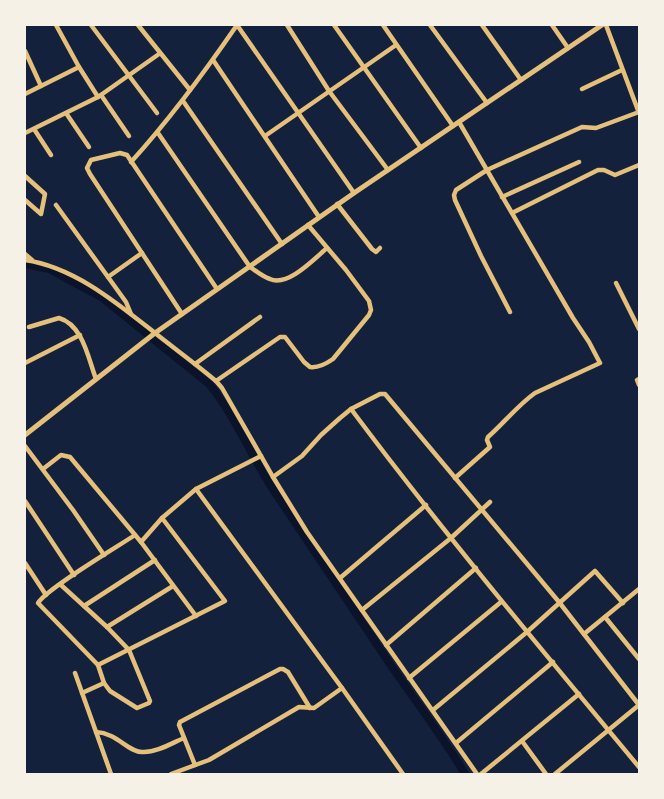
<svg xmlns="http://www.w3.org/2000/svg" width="664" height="799" font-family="'Space Grotesk',sans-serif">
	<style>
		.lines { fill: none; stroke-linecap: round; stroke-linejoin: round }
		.canal { stroke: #0b132b; stroke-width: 8 }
		.minor { stroke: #e5c07b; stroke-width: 4.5 }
		.tertiary { stroke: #e5c07b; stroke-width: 5 }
	</style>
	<rect width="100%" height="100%" fill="#14213d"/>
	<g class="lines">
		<path class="canal" d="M25 264 49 269 101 297 209 384C237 418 253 461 278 497 316 554 354 611 392 667 417 703 443 737 465 774"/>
		<g class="minor">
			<path d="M56 25 79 67"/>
			<path d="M91 25 157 113"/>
			<path d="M138 25 190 90"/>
			<path d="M237 25 354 193"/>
			<path d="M287 25 329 91 388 170"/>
			<path d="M334 25 421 148"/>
			<path d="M383 25 453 126"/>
			<path d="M430 25 487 103"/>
			<path d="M482 25 521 80"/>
			<path d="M552 25 568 48"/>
			<path d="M606 25 639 113"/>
			<path d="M25 51 41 86"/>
			<path d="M213 60 319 217"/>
			<path d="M582 89 622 70"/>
			<path d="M25 94 79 67 98 97"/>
			<path d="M101 95 129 136"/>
			<path d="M183 101 282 244"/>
			<path d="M66 113 89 147"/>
			<path d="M34 129 51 155"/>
			<path d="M25 133 98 97 159 54"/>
			<path d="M158 133 250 267C256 271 263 277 270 279 288 287 314 259 327 248"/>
			<path d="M265 136 396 45"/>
			<path d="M131 162C170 119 204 73 237 25"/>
			<path d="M25 176 45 194 41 214 25 200"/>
			<path d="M502 197 579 162"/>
			<path d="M337 204 372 249 376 252 380 248"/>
			<path d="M56 205 108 277 142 253"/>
			<path d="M512 213 598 170H604L615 175 639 165"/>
			<path d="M25 254 32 260"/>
			<path d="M25 260C74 267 117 303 155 333 175 349 196 364 216 381L222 388 273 477 307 532 477 774"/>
			<path d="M108 277 126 302 131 314"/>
			<path d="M616 283 639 329"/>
			<path d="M510 312 481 256 455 200 454 195 456 190 487 170 582 127 596 128 639 112"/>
			<path d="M182 314 90 174 87 168 91 160 120 153 127 155 217 289"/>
			<path d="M29 327 59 318C83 325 88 358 96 379"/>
			<path d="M25 363 80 335"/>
			<path d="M195 364 260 317"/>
			<path d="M639 379 637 380 639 385"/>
			<path d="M216 381 280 337H285L304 362 310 367C319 368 326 364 333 359L369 315 371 310 369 301 346 270 308 225"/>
			<path d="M351 409C443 532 541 649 639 767"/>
			<path d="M25 446 73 510 104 555"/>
			<path d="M43 469 61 455 70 457 141 542 196 616"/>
			<path d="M273 477 302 456 321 435 340 418 351 409 380 394H385L559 602 639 705"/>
			<path d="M455 478 490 447 487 440 488 437C504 423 518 405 535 393L600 363 589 342 573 318 459 122"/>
			<path d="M196 489 342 688 403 774"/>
			<path d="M25 501 74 575"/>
			<path d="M141 542 162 518 196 489 261 456"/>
			<path d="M25 563 46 595"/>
			<path d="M340 578 426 505"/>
			<path d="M61 585 107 627 129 650 150 701 149 703 137 708 110 691 104 683 98 665 38 603C46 589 117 547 135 535"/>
			<path d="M84 606 155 560"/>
			<path d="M362 610 451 538 490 502"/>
			<path d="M605 617 639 659"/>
			<path d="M107 627 173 586"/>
			<path d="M584 634 639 589"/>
			<path d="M386 645 476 568"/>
			<path d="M98 665 225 601 162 518"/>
			<path d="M75 673 111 774"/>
			<path d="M409 678 501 602"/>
			<path d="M82 693 104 683"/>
			<path d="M433 710 527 632 595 571 623 603"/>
			<path d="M96 732C117 733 128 752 142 752 156 753 172 743 184 738"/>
			<path d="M522 741 546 774"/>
			<path d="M456 743 553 662"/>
			<path d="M195 765 179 725 180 722 280 669H283L288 672 310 708"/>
			<path d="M171 774 209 760 299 707 314 708 342 688"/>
			<path d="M481 774 579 694"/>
			<path d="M555 774 639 705"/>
		</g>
		<path class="tertiary" d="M25 435 155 333 354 193 602 25"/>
	</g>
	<rect width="664" height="799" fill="none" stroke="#f6f1e7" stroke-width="52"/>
</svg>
